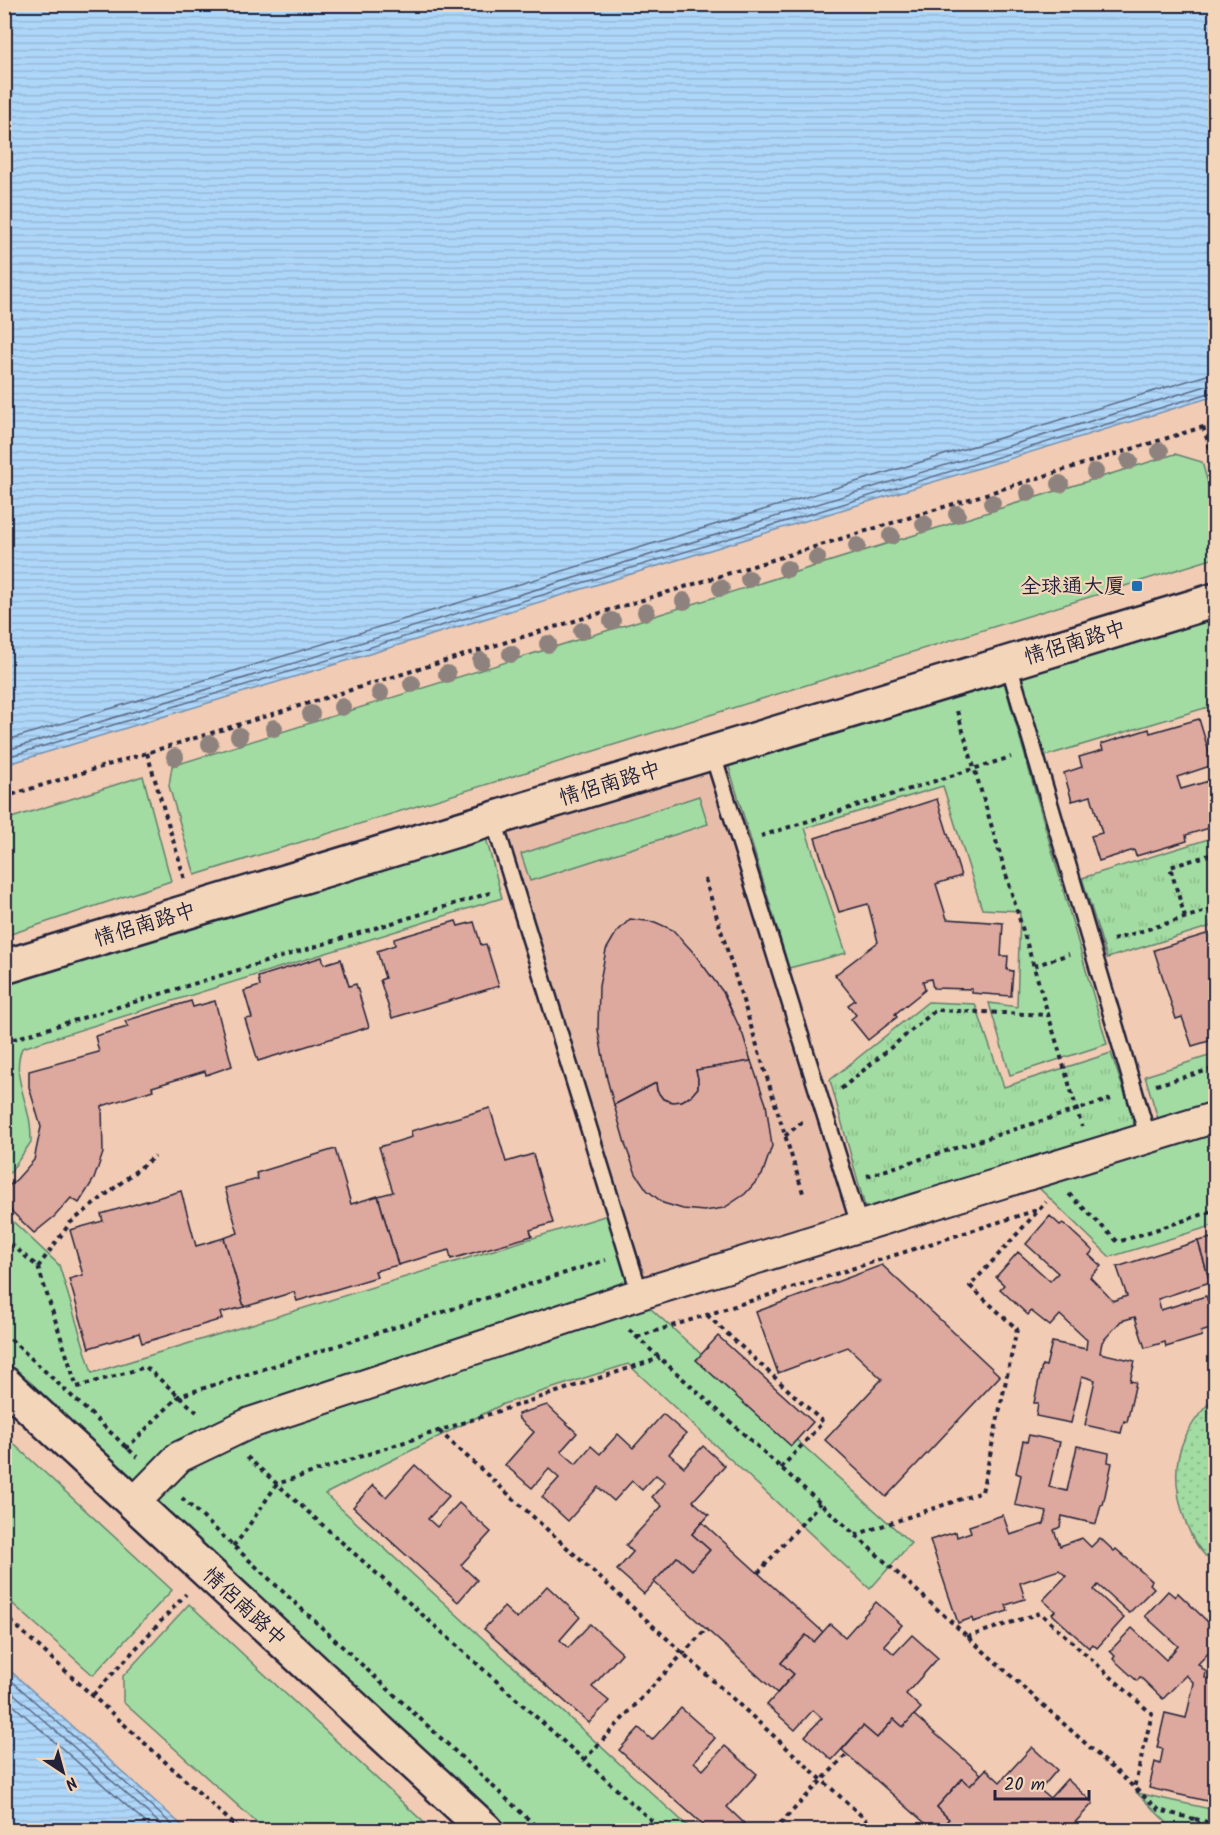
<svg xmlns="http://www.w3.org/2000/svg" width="1220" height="1835" font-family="Kalam,'LXGW WenKai TC',sans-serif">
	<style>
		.built { fill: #e7bdaa }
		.grass { fill: #a2dca2; stroke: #627f6e; stroke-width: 1.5 }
		.park { fill: url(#park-tufts); stroke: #627f6e; stroke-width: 1.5 }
		.garden { fill: url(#garden-dots); stroke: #627f6e; stroke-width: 1.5 }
		.water { fill: url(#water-rules); stroke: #768eac; stroke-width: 1.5 }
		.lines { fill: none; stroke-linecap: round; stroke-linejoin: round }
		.shore { stroke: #5a6a87; stroke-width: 1.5 }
		.building { fill: #dda89d; stroke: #22223b; stroke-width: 1.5 }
		.service-casing { stroke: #22223b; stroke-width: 20 }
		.minor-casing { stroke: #22223b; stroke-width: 34 }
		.tertiary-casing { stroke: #22223b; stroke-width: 38 }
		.path { stroke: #22223b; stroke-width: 4; stroke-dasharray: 4.5 4.5; stroke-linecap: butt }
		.service { stroke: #f3d5b9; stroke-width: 15 }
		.minor { stroke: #f3d5b9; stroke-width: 30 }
		.tertiary { stroke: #f3d5b9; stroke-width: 33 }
		.tree { fill: #8d827d }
		.poi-dot { fill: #1f6fb2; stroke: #f3d5b9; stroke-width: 2 }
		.labels { text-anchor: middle; stroke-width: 4.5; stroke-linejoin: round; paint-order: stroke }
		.poi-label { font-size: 21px; fill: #22223b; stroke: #f3d5b9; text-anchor: end }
		.street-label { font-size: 21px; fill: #22223b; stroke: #f3d5b9 }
	</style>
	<defs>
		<pattern id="park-tufts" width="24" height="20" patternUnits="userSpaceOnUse" patternTransform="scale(1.5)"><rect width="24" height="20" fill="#a2dca2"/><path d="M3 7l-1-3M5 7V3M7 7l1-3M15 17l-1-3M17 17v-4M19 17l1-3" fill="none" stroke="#8bbc8c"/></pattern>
		<pattern id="garden-dots" width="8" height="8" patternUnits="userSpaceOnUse" patternTransform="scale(1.5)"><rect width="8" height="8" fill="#a2dca2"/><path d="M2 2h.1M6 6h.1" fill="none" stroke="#8bbc8c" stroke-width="1.8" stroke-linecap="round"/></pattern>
		<pattern id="water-rules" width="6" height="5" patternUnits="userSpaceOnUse" patternTransform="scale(1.5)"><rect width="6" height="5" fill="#aed6f8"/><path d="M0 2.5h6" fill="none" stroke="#95b7d6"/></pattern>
	</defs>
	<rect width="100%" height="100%" fill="#f1cbb3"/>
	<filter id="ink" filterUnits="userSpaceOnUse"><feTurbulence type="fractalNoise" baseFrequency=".0167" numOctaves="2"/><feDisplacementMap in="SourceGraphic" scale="12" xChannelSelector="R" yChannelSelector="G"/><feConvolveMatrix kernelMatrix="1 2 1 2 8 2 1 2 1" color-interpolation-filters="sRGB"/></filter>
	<g filter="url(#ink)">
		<path class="built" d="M712 753 859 1227 640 1293 495 819Z"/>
		<g class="grass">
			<path d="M1175 454 1202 462 1215 508V558L195 875 169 786 172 766Z"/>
			<path d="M1215 610V705L1045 756 1019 668Z"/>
			<path d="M1002 675 1107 1044 1010 1075 989 1003 1017 1007 1020 911 982 909 943 786 805 828 846 953 789 968 726 757Z"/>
			<path d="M143 776 171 881 5 936V820Z"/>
			<path d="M699 796 708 824 530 881 521 854Z"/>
			<path d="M485 834 502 898 22 1048C13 1071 23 1091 28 1114 31 1123 31 1133 31 1142L5 1180V977Z"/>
			<path d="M1215 1054V1107L1160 1125 1145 1076Z"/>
			<path d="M1215 1132V1225L1110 1257 1037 1186Z"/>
			<path d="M4 1213 59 1265 92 1373 608 1215 627 1283 216 1424 133 1489 5 1369Z"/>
			<path d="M641 1300 911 1543 870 1589 628 1364 503 1404 325 1494 692 1830H502L148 1503 188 1462 249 1432Z"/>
			<path d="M5 1436 172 1590 93 1675 5 1597Z"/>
			<path d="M189 1604 432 1830H433H265L123 1702V1676Z"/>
			<path d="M1137 1793 1215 1810V1830H1174Z"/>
		</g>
		<g class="park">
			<path d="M1215 837V925L1107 958 1082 878Z"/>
			<path d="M928 1002 975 1004 1004 1087 1111 1053 1137 1130 867 1214 830 1080Z"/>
		</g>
		<path class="garden" d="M1215 1396V1564C1186 1544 1171 1488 1179 1454 1185 1430 1200 1413 1215 1396Z"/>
		<g class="water">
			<path d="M5 4 1215 5V396L5 765Z"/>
			<path d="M5 1666 187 1830H5Z"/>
		</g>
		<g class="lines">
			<g class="shore">
				<path d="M4 741 1207 375 1216 374"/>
				<path d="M4 751 1216 383"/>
				<path d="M4 758 1216 391"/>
				<path d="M4 1674 178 1830"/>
				<path d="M4 1685 167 1830"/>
				<path d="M4 1697 154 1830"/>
			</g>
		</g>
		<g class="building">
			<path d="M1199 719 1213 765 1177 777 1181 789 1209 781 1213 794 1216 793V826L1186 835 1187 841 1136 856 1134 850 1099 861 1091 836 1102 833 1091 796 1072 801 1064 773 1082 767 1079 757 1103 750 1101 744 1149 729 1150 733Z"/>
			<path d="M937 799 961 876 936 884 947 919 1003 923 1001 956H1008L1007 970 1013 971 1011 996 972 993V989L933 988 931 979 923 981 925 990 895 1014 897 1017 868 1040 851 1019 856 1015 848 1005 855 1000 835 975 878 942 868 904 839 912 815 838Z"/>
			<path d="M630 919 655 922 673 930 693 952 723 992 743 1035 751 1061 696 1070 698 1078V1088L691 1096 682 1101 672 1102 663 1099 657 1091 656 1083 614 1105 607 1079 598 1030 599 986 606 950 616 933Z"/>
			<path d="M456 921 458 926 474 922 481 945 486 944 499 986 392 1018 380 980 385 978 377 951 395 945 394 939Z"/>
			<path d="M1216 931V1039L1192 1046 1182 1017 1176 1019 1154 950Z"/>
			<path d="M322 957 324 964 341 959 349 986 356 984 369 1027 258 1061 245 1019 252 1018 244 991 260 986 258 977Z"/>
			<path d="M191 1001 193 1007 215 1001 232 1066 206 1075 205 1071 152 1087 153 1090 102 1106 103 1153 94 1179 79 1203 71 1198 55 1216 34 1233 4 1204V1190L17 1179 34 1160 41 1127 29 1087V1071L99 1052 95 1036 128 1027 125 1021Z"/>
			<path d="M751 1061 766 1104 772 1146 762 1175 745 1194 724 1208 704 1211 683 1209 663 1203 647 1190 636 1174 626 1147 614 1105 656 1083 657 1091 663 1099 672 1102 682 1101 691 1096 698 1088V1078L696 1070Z"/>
			<path d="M490 1108 506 1162 533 1154 553 1223 530 1230 532 1236 451 1259 449 1250 398 1265 378 1196 393 1192 379 1147 412 1137 411 1131Z"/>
			<path d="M335 1149 351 1204 378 1196 398 1265 375 1271 377 1277 297 1301 294 1292 244 1307 224 1238 238 1233 225 1188 258 1179 256 1173Z"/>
			<path d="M181 1191 196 1246 224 1238 244 1307 220 1313 222 1319 142 1343 139 1333 89 1348 69 1279 83 1275 70 1230 103 1221 101 1214Z"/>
			<path d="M1050 1216 1060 1225 1063 1223 1093 1251 1089 1255 1101 1266 1090 1277 1113 1301 1127 1296 1117 1267 1198 1241 1210 1282 1158 1299 1161 1310 1206 1296 1216 1327 1201 1332 1202 1336 1166 1347 1165 1342 1145 1348 1135 1317 1121 1321 1102 1342 1100 1353 1135 1361 1130 1381 1136 1382 1127 1422 1124 1421 1121 1433 1085 1425 1095 1380 1082 1376 1071 1423 1036 1416 1038 1403H1034L1042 1365 1046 1366 1052 1342 1086 1349 1087 1340 1060 1315 1050 1326 1031 1311 1028 1315 1000 1289 1004 1285 996 1277 1018 1252 1050 1281 1058 1273 1026 1244Z"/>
			<path d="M1216 1237V1280L1210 1282 1198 1241Z"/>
			<path d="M882 1265 1000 1376 886 1497 825 1440 882 1379 848 1347 778 1373 756 1312Z"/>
			<path d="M718 1336 813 1422 791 1446 696 1360Z"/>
			<path d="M547 1405 577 1433 561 1451 576 1464 591 1446 600 1454 618 1434 633 1448 663 1414 686 1434 669 1454 684 1467 703 1446 725 1466 693 1501 709 1515 692 1534 710 1550 692 1570 677 1557 644 1594 617 1570 633 1552 626 1545 662 1506 652 1497 665 1482 656 1475 642 1490 632 1481 614 1501 598 1487 568 1521 542 1497 559 1478 549 1469 532 1488 505 1465 534 1432 519 1419 518 1414Z"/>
			<path d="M1029 1435 1060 1442 1049 1487 1067 1491 1077 1446 1109 1453 1108 1462 1112 1463 1103 1505H1101L1096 1524 1062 1516 1060 1527 1054 1530 1060 1546 1082 1538 1091 1547 1100 1538 1114 1551 1116 1549 1152 1581 1150 1584 1154 1588 1129 1613 1098 1585 1094 1590 1124 1618 1097 1648 1093 1644 1089 1648 1052 1614 1055 1611 1043 1600 1066 1576 1059 1570 1020 1583 1025 1599 1006 1605 1008 1611 973 1622 972 1618 958 1623 930 1540 956 1532 957 1537 971 1532 969 1526 1003 1515 1010 1535 1044 1524 1047 1512 1015 1505 1021 1475 1016 1473 1023 1441 1027 1442Z"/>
			<path d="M415 1465 449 1496 428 1519 437 1527 459 1503 491 1532 461 1565 477 1580 458 1602 353 1507 373 1485 386 1497Z"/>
			<path d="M702 1522 823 1632 814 1642 806 1635 781 1663 794 1674 777 1693 654 1582 677 1557 692 1570 710 1550 692 1534Z"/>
			<path d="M547 1586 580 1617 560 1640 568 1648 590 1624 622 1653 592 1687 609 1701 589 1723 484 1629 504 1607 517 1619Z"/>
			<path d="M1168 1591 1175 1597 1178 1593 1210 1624 1208 1626 1216 1633V1645L1198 1664 1206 1672 1205 1678 1216 1680V1803L1149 1788 1155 1762 1160 1764 1163 1749 1157 1748 1165 1713 1186 1718 1194 1683 1186 1675 1163 1699 1140 1677 1137 1681 1113 1659 1115 1656 1110 1651 1132 1628 1166 1660 1178 1646 1145 1616Z"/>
			<path d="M876 1602 902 1625 884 1645 894 1654 912 1635 938 1658 906 1694 921 1708 903 1727 894 1719 877 1738 863 1726 832 1760 805 1736 822 1718 813 1710 795 1730 767 1705 794 1674 781 1663 806 1635 814 1642 830 1624 845 1637Z"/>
			<path d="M681 1708 715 1738 694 1762 703 1770 725 1746 757 1774 727 1807 744 1823 737 1830H709L619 1750 639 1728 652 1740Z"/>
			<path d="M914 1715 981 1774 970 1786 962 1779 937 1807 949 1819 939 1830H933L842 1750 863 1726 877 1738 894 1719 903 1727Z"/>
			<path d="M1032 1747 1057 1770 1040 1790 1050 1798 1067 1779 1093 1803 1068 1830H939L949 1819 937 1807 962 1779 970 1786 986 1769 1000 1782Z"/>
		</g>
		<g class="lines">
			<defs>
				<g id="service">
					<path d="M1008 662 1148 1138"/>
					<path d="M712 752 860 1227"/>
					<path d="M493 818 640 1294"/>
				</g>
				<path id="minor" d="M134 1503 179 1457 250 1423 640 1294 1216 1117"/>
				<g id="tertiary">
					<path d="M4 967 1216 600"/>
					<path d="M4 1383 486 1830"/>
				</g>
			</defs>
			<use href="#service" class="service-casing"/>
			<use href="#minor" class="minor-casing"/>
			<use href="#tertiary" class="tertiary-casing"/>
			<g class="path">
				<path d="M1203 427 1216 465"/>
				<path d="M957 711 1082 1127"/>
				<path d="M147 753 185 880"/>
				<path d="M4 797 1216 423"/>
				<path d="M761 836 1011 757"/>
				<path d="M705 879 804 1196"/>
				<path d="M1185 917 1170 867 1216 853"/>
				<path d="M1113 940 1216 908"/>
				<path d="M1034 966 1069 954"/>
				<path d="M4 1042 493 892"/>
				<path d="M1156 1085 1216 1068"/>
				<path d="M841 1089 936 1010 1049 1015"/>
				<path d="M785 1136 803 1121"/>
				<path d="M867 1176 1111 1099"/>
				<path d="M1069 1194 1118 1242 1216 1210"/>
				<path d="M4 1238 38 1267 77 1387 146 1367 199 1414"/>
				<path d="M38 1267 70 1223 155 1156"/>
				<path d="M707 1315 823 1422 781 1468"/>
				<path d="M629 1330 1159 1810 1194 1819 1206 1830"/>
				<path d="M4 1333 137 1457"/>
				<path d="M637 1337 1040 1209"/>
				<path d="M439 1431 877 1830"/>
				<path d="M126 1449 179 1396 606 1260"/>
				<path d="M247 1457 662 1830"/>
				<path d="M182 1498 540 1830"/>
				<path d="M855 1535 982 1492 1017 1329 970 1286 1046 1202"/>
				<path d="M233 1546 241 1537 277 1484 660 1358"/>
				<path d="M758 1573 820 1503"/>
				<path d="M4 1615 240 1830"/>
				<path d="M967 1637 1040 1613 1152 1714 1134 1788"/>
				<path d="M93 1695 186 1594"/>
				<path d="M584 1760 706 1629"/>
				<path d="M1195 1819 1216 1824"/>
				<path d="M774 1830 847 1754"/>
			</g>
			<use href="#service" class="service"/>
			<use href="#minor" class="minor"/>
			<use href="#tertiary" class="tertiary"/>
		</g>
		<g class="tree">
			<circle cx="1160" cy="451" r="9"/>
			<circle cx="1129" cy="461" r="9"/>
			<circle cx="1095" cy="472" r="9"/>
			<circle cx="1060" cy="484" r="9"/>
			<circle cx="1028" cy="493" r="9"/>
			<circle cx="992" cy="503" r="9"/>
			<circle cx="957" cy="514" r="9"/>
			<circle cx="924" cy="524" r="9"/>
			<circle cx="891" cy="536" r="9"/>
			<circle cx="857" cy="546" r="9"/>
			<circle cx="817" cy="558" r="9"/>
			<circle cx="787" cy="569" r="9"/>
			<circle cx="749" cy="579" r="9"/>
			<circle cx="721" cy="588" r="9"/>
			<circle cx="684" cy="601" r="9"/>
			<circle cx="646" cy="612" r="9"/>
			<circle cx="612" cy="621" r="9"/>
			<circle cx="582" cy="631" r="9"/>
			<circle cx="548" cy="644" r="9"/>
			<circle cx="511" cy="654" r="9"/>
			<circle cx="481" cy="661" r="9"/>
			<circle cx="447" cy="674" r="9"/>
			<circle cx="412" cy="684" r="9"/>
			<circle cx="380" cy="693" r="9"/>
			<circle cx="342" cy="707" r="9"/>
			<circle cx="311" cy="714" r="9"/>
			<circle cx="274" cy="728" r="9"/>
			<circle cx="239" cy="736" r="9"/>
			<circle cx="210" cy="744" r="9"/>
			<circle cx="175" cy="757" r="9"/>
		</g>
	</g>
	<rect class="poi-dot" x="1131" y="580" width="12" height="12" rx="3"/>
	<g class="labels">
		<g class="poi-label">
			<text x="1125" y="593">全球通大厦</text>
		</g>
		<g class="street-label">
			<text transform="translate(1075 642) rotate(-17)" y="7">情侣南路中</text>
			<text transform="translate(610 783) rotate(-17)" y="7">情侣南路中</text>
			<text transform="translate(145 924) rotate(-17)" y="7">情侣南路中</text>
			<text transform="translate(245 1607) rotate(43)" y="7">情侣南路中</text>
		</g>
	</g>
	<rect width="1220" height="1835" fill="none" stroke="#f3d5b9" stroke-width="24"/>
	<rect x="12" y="12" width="1196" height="1811" fill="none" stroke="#22223b" stroke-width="2" filter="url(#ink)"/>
	<g transform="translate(63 1772) rotate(144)" stroke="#f3d5b9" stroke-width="4.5" paint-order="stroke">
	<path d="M0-4.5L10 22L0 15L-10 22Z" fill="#22223b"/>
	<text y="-9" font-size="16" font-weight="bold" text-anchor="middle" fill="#22223b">N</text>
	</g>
	<path d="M995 1790v9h94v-9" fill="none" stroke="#22223b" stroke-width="3"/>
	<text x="1004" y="1790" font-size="18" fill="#22223b" stroke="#f3d5b9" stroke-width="4.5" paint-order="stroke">20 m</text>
</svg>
